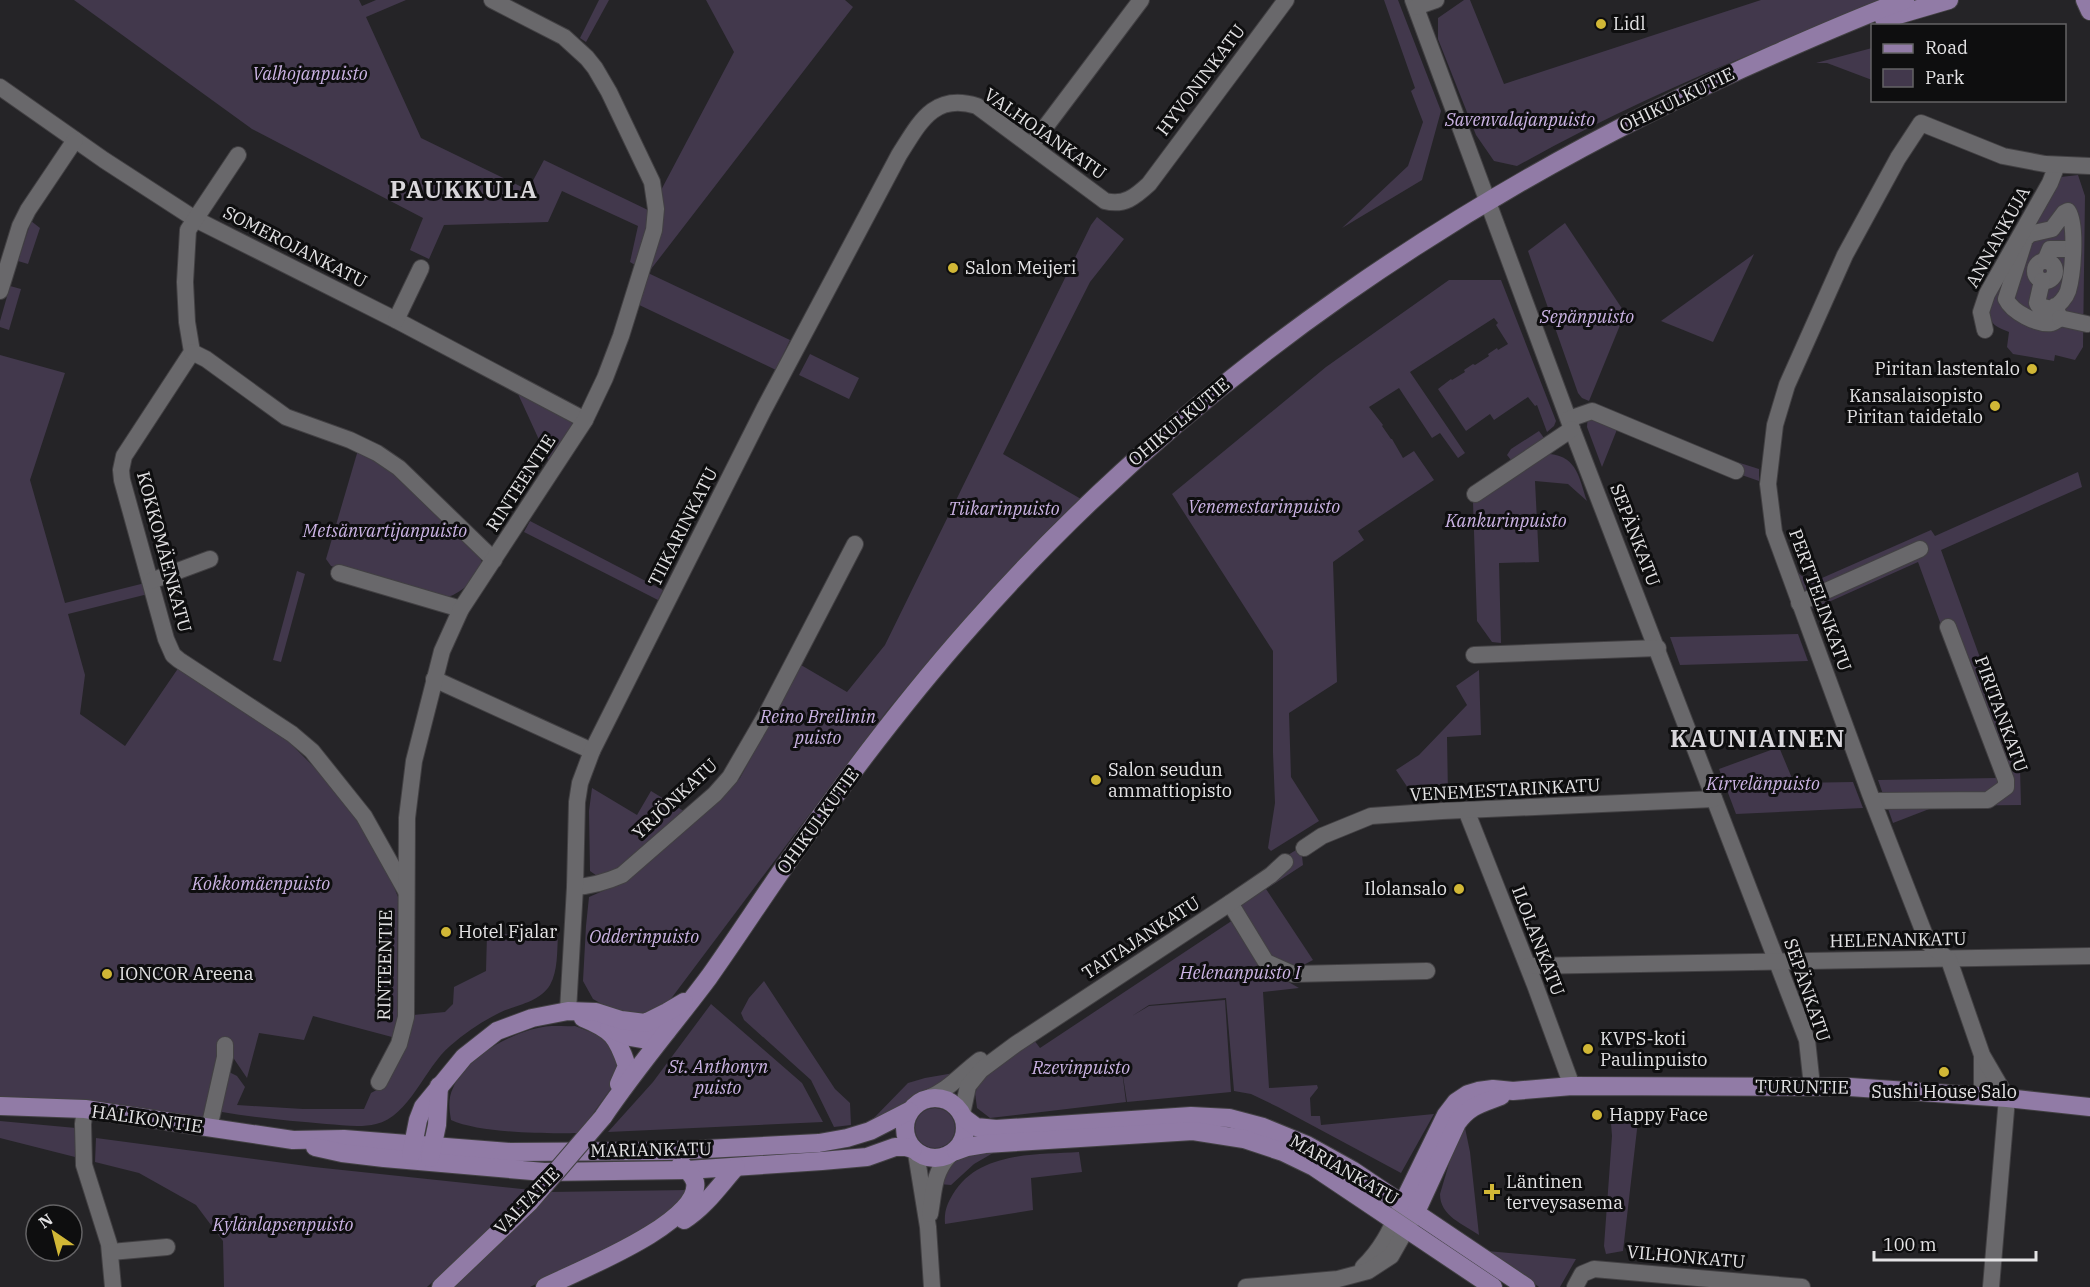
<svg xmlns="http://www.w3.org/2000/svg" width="2090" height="1287" font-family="'IBM Plex Serif',serif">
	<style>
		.green { fill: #42384c }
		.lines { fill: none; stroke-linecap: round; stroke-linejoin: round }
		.minor-casing { stroke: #424043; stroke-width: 18 }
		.major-casing { stroke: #424043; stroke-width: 20 }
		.minor { stroke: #69686b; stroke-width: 16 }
		.major { stroke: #917ba6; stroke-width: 18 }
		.major-bridge-casing { stroke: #424043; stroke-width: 20; stroke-linecap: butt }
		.major-bridge { stroke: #917ba6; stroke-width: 18 }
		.poi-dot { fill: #d1b736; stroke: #0e0e0f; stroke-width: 2 }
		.labels { text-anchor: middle; stroke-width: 6; stroke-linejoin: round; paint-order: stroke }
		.poi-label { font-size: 18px; fill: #e4e3e5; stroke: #0e0e0f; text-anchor: start }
		.park-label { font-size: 18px; font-style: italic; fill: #cbb3e4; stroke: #0e0e0f }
		.street-label { font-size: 18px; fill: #e4e3e5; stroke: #0e0e0f }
		.district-label { font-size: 24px; font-weight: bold; letter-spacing: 1.5px; fill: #d9d7db; stroke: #0e0e0f }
	</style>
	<rect width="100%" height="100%" fill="#252427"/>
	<g class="green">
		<path d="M74 0H359L362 6 376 0H406L366 17 421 138 528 190 544 160 650 211 640 268 630 262 638 226 562 191 548 222 444 225 429 259 410 250 423 218 252 129Z"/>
		<path d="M599 0H609L586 42 580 38Z"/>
		<path d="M706 0H845L853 7 648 273 790 340 776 370 635 303 659 194 734 52Z"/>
		<path d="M1384 0H1398L1441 111 1422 180 1342 228 1408 166 1423 122 1411 91 1415 88Z"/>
		<path d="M1464 0H1470L1504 84 1761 0H1886C1846 14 1807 30 1768 47 1682 82 1598 121 1517 166L1494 161 1476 135 1438 39V18Z"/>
		<path d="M1872 48V80L1827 63H1816Z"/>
		<path d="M2078 175 2085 196 2083 347 2075 360 2055 355 2054 361 2013 354 2007 347 2009 332C1993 325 1990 325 1989 306L2061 177Z"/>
		<path d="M1097 217 1124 239 1090 282 1003 454 1081 499 1008 572 933 656 887 711 667 1004 644 1016 614 1011 593 999 583 981 586 926 589 897 621 883 707 810 740 778 801 665 847 692 885 645 1091 225Z"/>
		<path d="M31 221 40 228 28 264 18 261Z"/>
		<path d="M1565 223 1625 313 1589 401 1582 398 1578 393 1528 251Z"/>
		<path d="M1754 254 1713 342 1661 321Z"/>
		<path d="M1449 280H1501L1556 421 1554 426 1547 432 1537 405 1535 406 1528 397 1494 420 1490 414 1466 431 1438 389 1451 379 1452 380 1465 372 1464 370 1473 364 1475 365 1489 356 1488 354 1497 348 1498 350 1508 344 1496 325 1498 323 1494 318 1410 372 1465 453 1458 458 1440 433 1432 438 1399 388 1369 407 1383 425 1382 426 1391 439H1392L1403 458 1414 451 1434 480 1358 531 1364 540 1333 562 1337 682 1289 713 1291 777 1319 821 1271 851 1268 848 1275 803 1273 753V651L1172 494 1326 367Z"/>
		<path d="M10 286 21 289 9 330 0 327V321Z"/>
		<path d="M810 354 859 378 849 399 799 375Z"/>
		<path d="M0 355 65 373 30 480 65 603 145 583 148 594 68 614 85 675 80 714 125 746 179 667 289 742 328 781 360 822 381 855 398 897 397 966 400 1015 392 1037 313 1016 304 1040 259 1033 247 1078 232 1056 210 1107 202 1118 0 1099Z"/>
		<path d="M513 383 578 419 552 468Z"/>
		<path d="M1588 413 1618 427 1602 467 1587 427Z"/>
		<path d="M1539 431 1544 438 1511 460 1507 455 1511 449Z"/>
		<path d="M358 450 387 468 479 555 483 565C474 580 458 598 440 598L331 566 326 559Z"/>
		<path d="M1550 454C1578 457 1579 479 1587 501L1568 484 1535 481 1539 562 1499 563 1501 643 1492 642 1477 621 1473 502 1540 457Z"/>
		<path d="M1740 463 1759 469V481L1736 473Z"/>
		<path d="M2078 472 2082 487 1941 550 2020 768 2021 805 1937 806 1893 823 1878 780 1997 778 1918 562 1813 609 1796 570C1804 580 1810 581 1822 578L1931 530 1935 536Z"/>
		<path d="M530 521 663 590 658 600 524 532Z"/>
		<path d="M297 571 305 574 281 662 273 660Z"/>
		<path d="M1798 634 1808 661 1680 665 1670 637Z"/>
		<path d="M1479 670 1481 735 1447 737 1448 795 1414 797 1396 770 1419 755 1467 705 1456 686Z"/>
		<path d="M1779 747 1794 783 1853 782 1863 808 1736 814 1719 769Z"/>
		<path d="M592 788 637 815 651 791 687 813 613 873 600 878 590 871 589 811Z"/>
		<path d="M1301 847 1303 865 1266 889 1313 960 1292 971 1269 960 1236 908 1262 871Z"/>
		<path d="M1233 920 1271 972 1299 988 1263 992 1269 1088 1317 1085 1318 1088 1310 1098 1311 1116H1320L1321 1125 1434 1114 1401 1173 1278 1107 1251 1094 1234 1091 1226 998 1149 1005 1132 1016 1149 1006 1225 1000 1231 1092 1127 1102 1120 1056 1126 1102 990 1118 977 1108 975 1093 981 1080 1034 1040 1040 1048Z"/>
		<path d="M487 934 558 935C557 951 558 971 550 985 539 1003 515 1005 499 1013 481 1022 465 1033 450 1046 425 1067 409 1117 376 1124 360 1128 343 1125 326 1124 291 1121 256 1118 222 1112L220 1103 229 1072 237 1076 245 1087 237 1105 303 1109H364L371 1093C398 1081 407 1041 413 1015L445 1012 453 1004 454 987 486 971Z"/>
		<path d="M764 981 835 1089 850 1103 851 1125 834 1127 811 1080 744 1020 741 1013 749 998Z"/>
		<path d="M711 1004 802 1083 823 1122 608 1132 653 1082Z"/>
		<path d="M575 1026 601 1036 618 1056 620 1076 579 1133C547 1134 479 1133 451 1120 449 1109 448 1098 453 1088 466 1058 511 1032 543 1027 553 1025 565 1027 575 1026Z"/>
		<path d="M954 1073 899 1112 872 1120 908 1083 925 1078Z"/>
		<circle cx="935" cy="1128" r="20"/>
		<path d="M1610 1111 1639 1112 1623 1251 1606 1254 1604 1246 1612 1136Z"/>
		<path d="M0 1121 76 1128 75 1157 0 1138Z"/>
		<path d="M1464 1123 1470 1152 1479 1235C1463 1224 1440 1216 1440 1194L1456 1140Z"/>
		<path d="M96 1138 314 1167 531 1190 427 1287H224L223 1241 196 1205 139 1173 95 1162Z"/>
		<path d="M995 1149 993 1153 974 1164 951 1185 939 1184 951 1159Z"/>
		<path d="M1079 1152 1082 1172 1031 1178 1033 1210 945 1224C944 1211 947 1204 953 1194 979 1151 1035 1155 1079 1152Z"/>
		<path d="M689 1190 659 1222 530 1287H450L549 1192Z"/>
		<path d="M1487 1251 1576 1259 1560 1287H1539Z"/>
	</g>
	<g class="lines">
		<defs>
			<g id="minor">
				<path d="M1413 0 1572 429 1807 1040 1812 1086"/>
				<path d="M1416 7 1436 0"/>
				<path d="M0 87 104 160 195 219 396 320 585 420"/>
				<path d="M1031 146 1141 0"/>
				<path d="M238 155 188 230 185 282 187 322 192 352 124 456 121 470 122 480 166 639 173 655 179 660 292 734 312 751 364 816 406 891"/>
				<circle cx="2045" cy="271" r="10"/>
				<path d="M2045 261 2050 249H2073"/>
				<path d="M2042 281 2037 303 2038 305C2042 306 2048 309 2052 308 2059 306 2066 297 2068 291 2073 274 2077 225 2068 211L2064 213 2052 229 2030 234 2025 239 2006 299C2012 312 2037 325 2052 323 2053 323 2059 319 2060 318L2055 306"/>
				<path d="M0 291 20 226 28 210 75 140"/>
				<path d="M2060 318 2087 324"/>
				<path d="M396 320 421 268"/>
				<path d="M1985 330 1981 312 1987 294 2050 183 2057 165"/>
				<path d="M192 352 206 359 286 417 350 440 377 453 399 468 494 560"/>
				<path d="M1569 419 1592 411 1736 471"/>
				<path d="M1475 494 1572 429"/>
				<path d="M339 573 461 609"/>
				<path d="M151 581 210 559"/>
				<path d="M1799 603 1920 549"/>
				<path d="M1474 655 1658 648"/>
				<path d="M434 679 592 751"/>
				<path d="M1873 801 1988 800 2006 787V780L1948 627"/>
				<path d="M1466 810 1535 985 1572 1086"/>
				<path d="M1304 848 1322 836 1371 816 1442 811 1714 799"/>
				<path d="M575 887C592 886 606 882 622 875L715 794 730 777 766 715 855 544"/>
				<path d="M1230 903 1266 962 1293 974 1427 971"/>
				<path d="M1528 966 2090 956"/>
				<path d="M568 1011 575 887 577 802 580 783 592 751 764 409 899 155C919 124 933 92 977 106L1105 201C1124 206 1135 197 1149 184L1286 0"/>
				<path d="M379 1082 399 1044 406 1017 407 818 414 761 442 651 461 609 585 420 605 378 621 336 654 230 656 209 652 182 609 92 595 68 587 58 564 37 492 0"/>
				<path d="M1982 1097V1056"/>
				<path d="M926 1099C948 1091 961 1074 980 1060"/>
				<path d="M85 1109 83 1124 84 1165 109 1244 113 1287"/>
				<path d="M962 1114 968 1086 981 1070 1016 1044 1230 903 1271 875 1285 862"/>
				<path d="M209 1128 225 1057V1045"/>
				<path d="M916 1153 928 1227 932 1287"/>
				<path d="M930 1214C934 1192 933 1173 949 1156"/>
				<path d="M111 1252 167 1247"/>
				<path d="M1363 1267C1381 1250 1390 1231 1400 1209"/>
				<path d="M1246 1287 1338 1279 1368 1271 1391 1256 1412 1219"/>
				<path d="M1575 1287 1582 1274 1594 1269 1802 1287"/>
				<path d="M1991 1287 2007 1098 1982 1055 1949 960 1928 943 1870 794 1774 532 1768 484 1775 425 1787 385 1845 255 1898 158 1921 123 2003 156 2045 164 2090 166"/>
			</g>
			<g id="major">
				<path d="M2085 0 2090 11"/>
				<path d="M1884 19 1949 0"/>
				<path d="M583 1018C612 1030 617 1036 627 1066L619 1084"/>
				<path d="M609 1028 630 1037 647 1040 667 1031"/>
				<circle cx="935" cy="1128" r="30"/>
				<path d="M0 1106 85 1109 293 1140 344 1139 510 1152 667 1151 819 1143 847 1138 870 1131 909 1111"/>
				<path d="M603 1117C636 1068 674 1024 709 977 738 936 765 894 794 853 849 775 908 697 972 625 1191 376 1472 187 1775 54 1818 35 1861 16 1905 0"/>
				<path d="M964 1118 976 1127 996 1129 1191 1116 1229 1118 1263 1127 1307 1145 1352 1170 1526 1287"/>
				<path d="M315 1147 342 1153 384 1158 544 1172 687 1170 822 1161 867 1157 895 1147H906L913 1149"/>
				<path d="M956 1151 967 1147 985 1144 1193 1131 1244 1139 1283 1152 1314 1167 1493 1287"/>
				<path d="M411 1155 418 1120 423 1107 464 1057 497 1031 532 1018 568 1011 596 1012 621 1020 645 1023 667 1012 684 1002"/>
				<path d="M430 1158 437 1125 439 1086"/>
				<path d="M1403 1203 1446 1115 1456 1102 1468 1094 1478 1091 1493 1089 1513 1091 1572 1086 1850 1087 2007 1098 2090 1107"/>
				<path d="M1416 1212 1457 1123C1470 1105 1481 1104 1501 1096"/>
				<path d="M684 1220C705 1207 720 1185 736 1167"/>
				<path d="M441 1287 530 1202"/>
				<path d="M545 1287C575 1272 703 1222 695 1182 693 1175 686 1169 681 1164"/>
			</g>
		</defs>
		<use href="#minor" class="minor-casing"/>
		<use href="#major" class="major-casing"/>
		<use href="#minor" class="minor"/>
		<use href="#major" class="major"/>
		<defs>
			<path id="major-bridge" d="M530 1202 603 1117"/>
		</defs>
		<use href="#major-bridge" class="major-bridge-casing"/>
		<use href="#major-bridge" class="major-bridge"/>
	</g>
	<g class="poi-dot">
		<circle cx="1601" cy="24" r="6"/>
		<circle cx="953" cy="268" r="6"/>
		<circle cx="2032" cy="369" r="6"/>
		<circle cx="1995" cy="406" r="6"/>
		<circle cx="1096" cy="780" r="6"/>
		<circle cx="1459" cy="889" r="6"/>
		<circle cx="446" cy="932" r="6"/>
		<circle cx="107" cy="974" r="6"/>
		<circle cx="1588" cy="1049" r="6"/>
		<circle cx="1944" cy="1072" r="6"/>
		<circle cx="1597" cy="1115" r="6"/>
		<path d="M1489 1183h6v6h6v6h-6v6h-6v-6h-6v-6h6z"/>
	</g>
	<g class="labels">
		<g class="poi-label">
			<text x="1613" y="30">Lidl</text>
			<text x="965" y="274">Salon Meijeri</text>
			<text x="2020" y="375" text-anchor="end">Piritan lastentalo</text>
			<text x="1983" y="402" text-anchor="end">Kansalaisopisto<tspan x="1983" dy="21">Piritan taidetalo</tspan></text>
			<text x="1108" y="776">Salon seudun<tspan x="1108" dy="21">ammattiopisto</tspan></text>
			<text x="1447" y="895" text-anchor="end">Ilolansalo</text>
			<text x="458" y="938">Hotel Fjalar</text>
			<text x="119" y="980">IONCOR Areena</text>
			<text x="1600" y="1045">KVPS-koti<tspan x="1600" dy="21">Paulinpuisto</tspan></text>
			<text x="1944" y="1098" text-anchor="middle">Sushi House Salo</text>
			<text x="1609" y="1121">Happy Face</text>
			<text x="1506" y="1188">Läntinen<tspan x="1506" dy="21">terveysasema</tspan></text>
		</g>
		<g class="park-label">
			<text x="310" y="80">Valhojanpuisto</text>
			<text x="1520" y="126">Savenvalajanpuisto</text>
			<text x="1587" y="323">Sepänpuisto</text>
			<text x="1264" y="513">Venemestarinpuisto</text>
			<text x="1004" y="515">Tiikarinpuisto</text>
			<text x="1506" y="527">Kankurinpuisto</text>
			<text x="385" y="537">Metsänvartijanpuisto</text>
			<text x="818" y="723">Reino Breilinin<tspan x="818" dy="21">puisto</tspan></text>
			<text x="1763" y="790">Kirvelänpuisto</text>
			<text x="261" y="890">Kokkomäenpuisto</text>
			<text x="644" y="943">Odderinpuisto</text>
			<text x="1240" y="979">Helenanpuisto I</text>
			<text x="718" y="1073">St. Anthonyn<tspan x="718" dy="21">puisto</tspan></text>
			<text x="1081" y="1074">Rzevinpuisto</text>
			<text x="283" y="1231">Kylänlapsenpuisto</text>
		</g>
		<g class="street-label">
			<text transform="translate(1201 80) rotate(-53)" y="6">HYVONINKATU</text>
			<text transform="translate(1677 100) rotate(-26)" y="6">OHIKULKUTIE</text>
			<text transform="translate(1045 134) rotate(35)" y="6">VALHOJANKATU</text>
			<text transform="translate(1998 237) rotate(-61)" y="6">ANNANKUJA</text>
			<text transform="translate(295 247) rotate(27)" y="6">SOMEROJANKATU</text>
			<text transform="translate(1179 422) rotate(-40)" y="6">OHIKULKUTIE</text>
			<text transform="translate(521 483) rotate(-57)" y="6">RINTEENTIE</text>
			<text transform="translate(683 527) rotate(-63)" y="6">TIIKARINKATU</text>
			<text transform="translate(1635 535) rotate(69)" y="6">SEPÄNKATU</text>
			<text transform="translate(164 552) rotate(75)" y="6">KOKKOMÄENKATU</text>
			<text transform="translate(1820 600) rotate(70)" y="6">PERTTELINKATU</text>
			<text transform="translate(2001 714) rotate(70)" y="6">PIRITANKATU</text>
			<text transform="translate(1505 790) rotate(-3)" y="6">VENEMESTARINKATU</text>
			<text transform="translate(675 799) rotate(-43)" y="6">YRJÖNKATU</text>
			<text transform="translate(818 821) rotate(-54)" y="6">OHIKULKUTIE</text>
			<text transform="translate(1141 938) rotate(-33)" y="6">TAITAJANKATU</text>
			<text transform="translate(1898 940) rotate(-1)" y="6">HELENANKATU</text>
			<text transform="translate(1538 941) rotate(69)" y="6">ILOLANKATU</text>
			<text transform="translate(385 965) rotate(-89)" y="6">RINTEENTIE</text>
			<text transform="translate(1807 990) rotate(71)" y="6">SEPÄNKATU</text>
			<text transform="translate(1802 1087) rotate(1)" y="6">TURUNTIE</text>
			<text transform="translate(147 1119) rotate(8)" y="6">HALIKONTIE</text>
			<text transform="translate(651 1150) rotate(-1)" y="6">MARIANKATU</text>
			<text transform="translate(1344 1170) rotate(30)" y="6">MARIANKATU</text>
			<text transform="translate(527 1201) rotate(-46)" y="6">VALTATIE</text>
			<text transform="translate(1686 1257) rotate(5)" y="6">VILHONKATU</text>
		</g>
		<g class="district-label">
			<text x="464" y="198">PAUKKULA</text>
			<text x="1758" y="747">KAUNIAINEN</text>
		</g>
	</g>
	<rect x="1871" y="24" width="195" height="78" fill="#0e0e0f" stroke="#646365" stroke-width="1.5"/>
	<rect x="1883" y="44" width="30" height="9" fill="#917ba6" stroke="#646365" stroke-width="1.5"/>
	<text x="1925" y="54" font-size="18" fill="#e4e3e5">Road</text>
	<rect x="1883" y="69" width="30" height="18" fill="#42384c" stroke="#646365" stroke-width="1.5"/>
	<text x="1925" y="84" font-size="18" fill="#e4e3e5">Park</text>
	<g transform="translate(54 1233) rotate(325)"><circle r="28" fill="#0e0e0f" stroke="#646365" stroke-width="1.5"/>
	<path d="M0-4.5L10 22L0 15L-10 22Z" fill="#d1b736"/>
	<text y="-9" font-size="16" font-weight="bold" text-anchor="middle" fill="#e4e3e5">N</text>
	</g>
	<path d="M1874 1251v9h162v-9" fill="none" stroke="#e4e3e5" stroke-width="3"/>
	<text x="1883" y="1251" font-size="18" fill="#e4e3e5" stroke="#0e0e0f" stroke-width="4.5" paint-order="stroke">100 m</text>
</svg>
